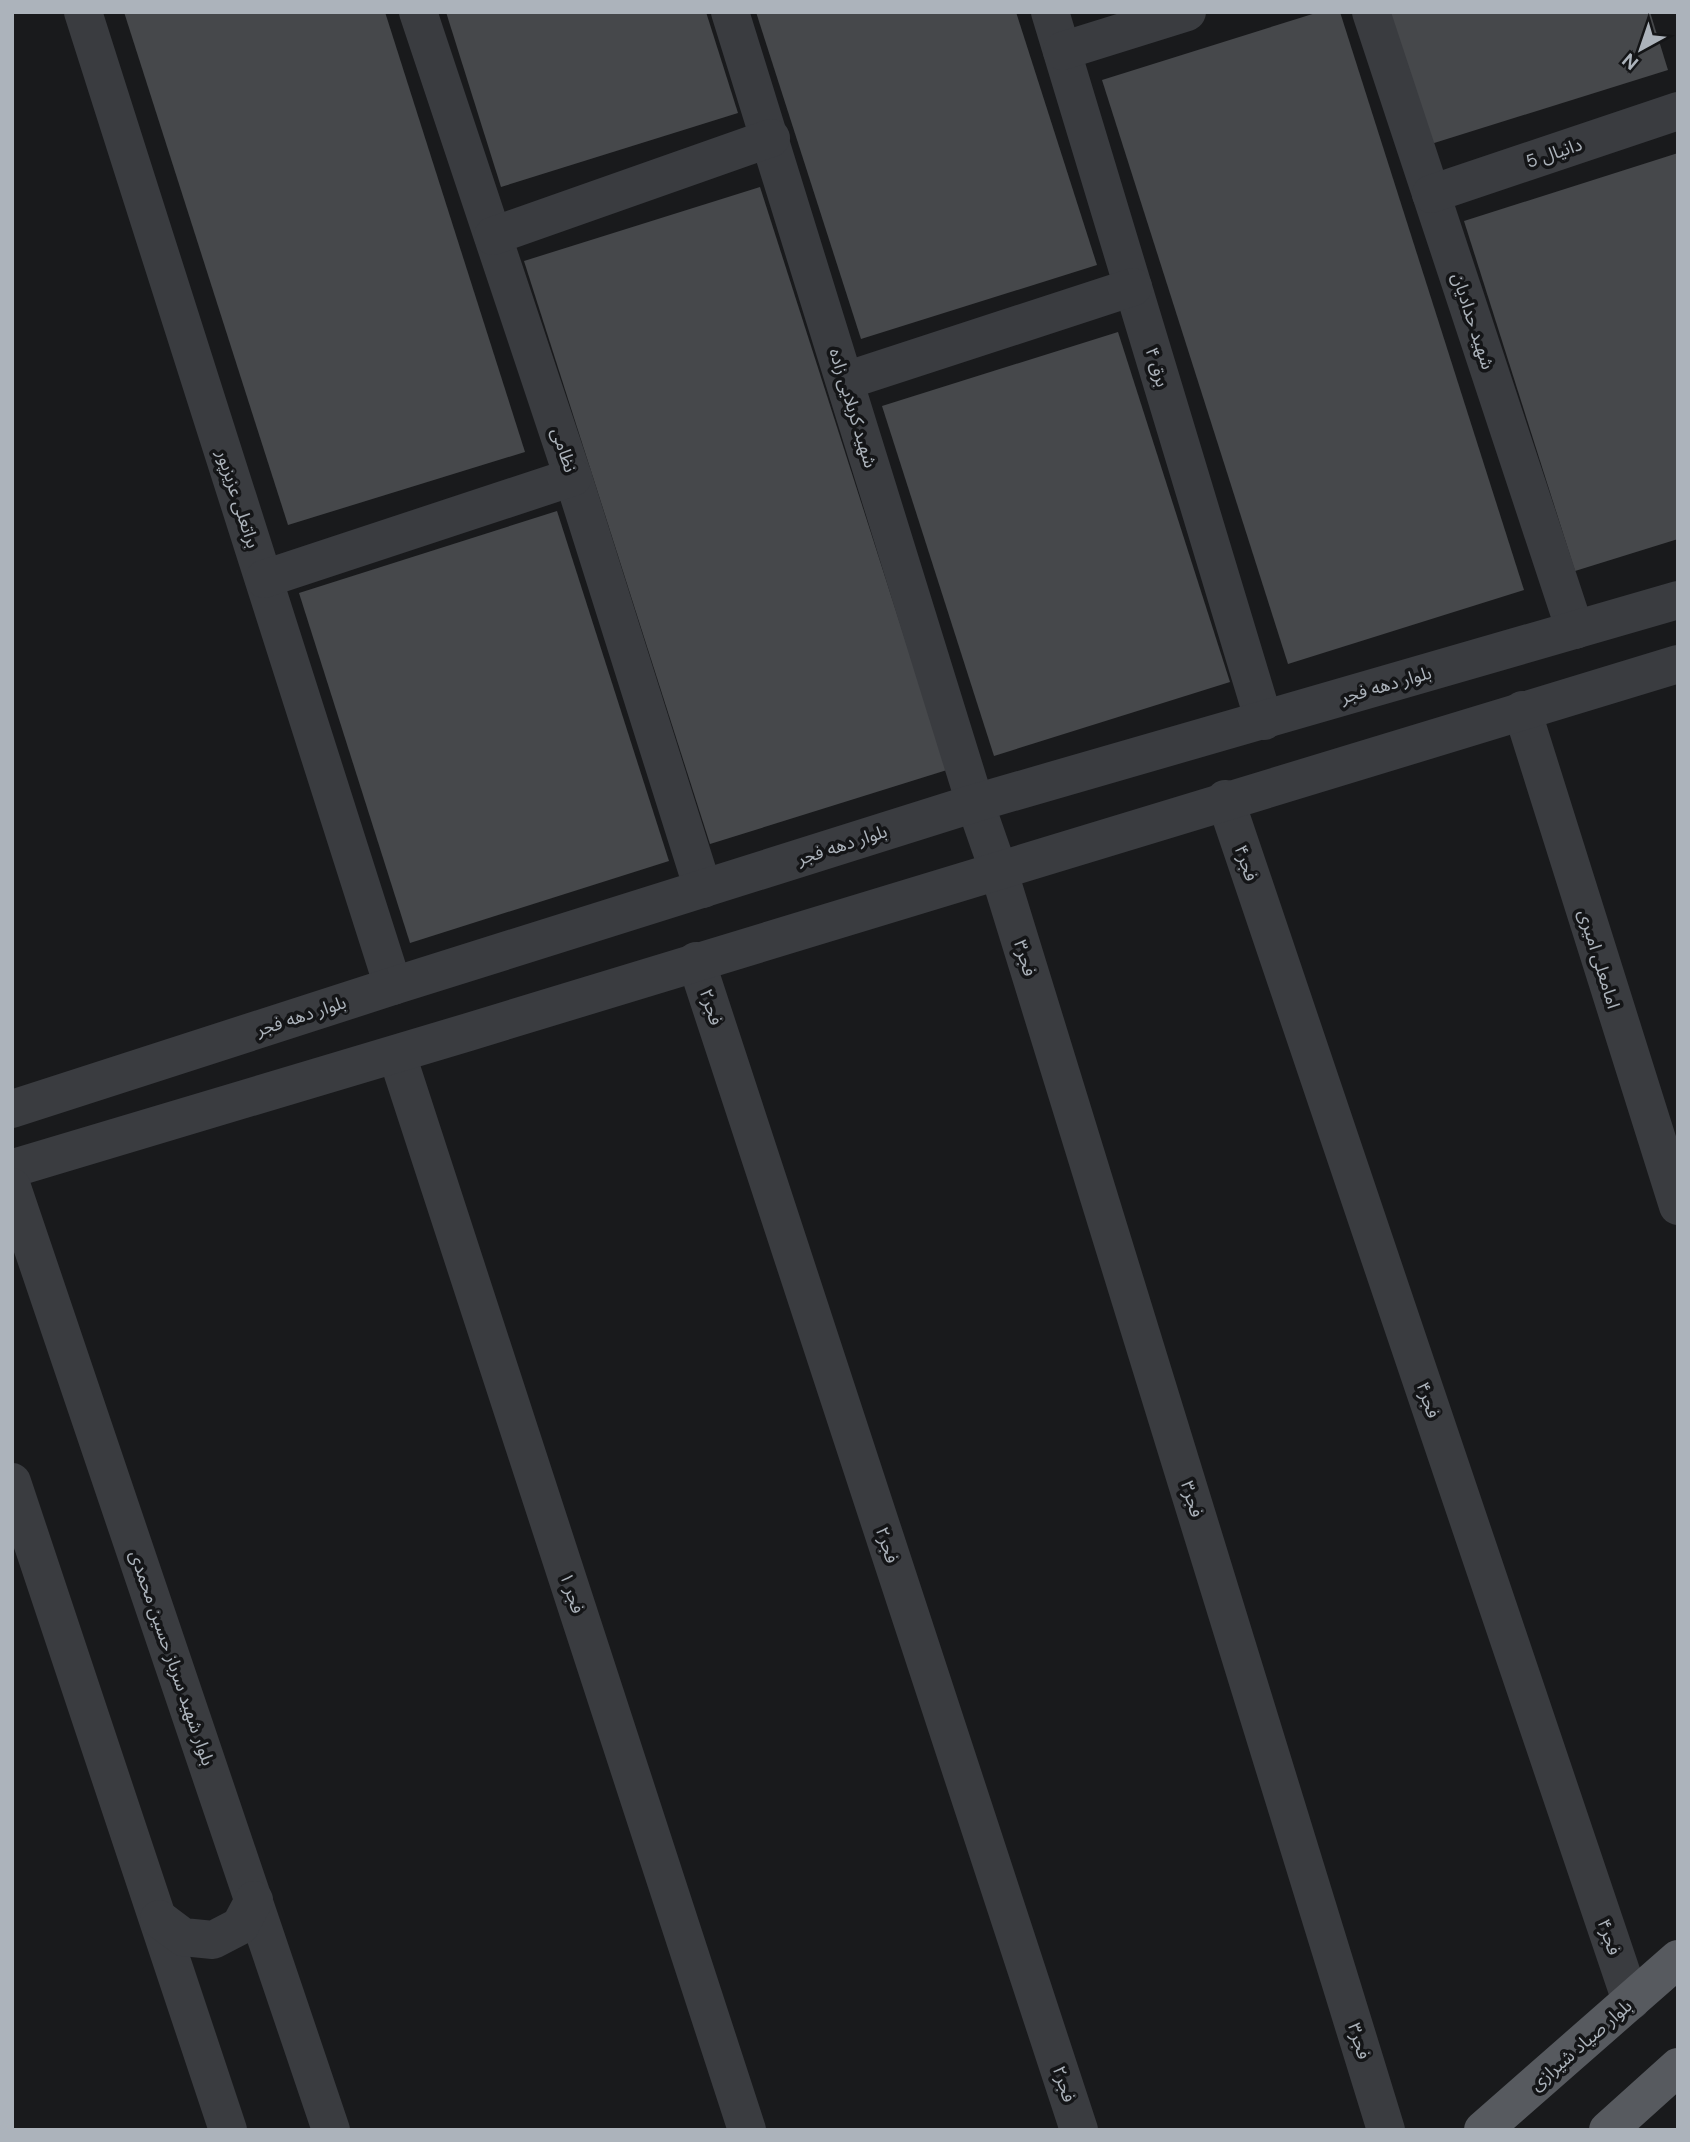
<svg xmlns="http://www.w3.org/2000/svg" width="1690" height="2142" font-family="'DM Sans','Noto Sans Arabic',sans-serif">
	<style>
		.building { fill: #46484b }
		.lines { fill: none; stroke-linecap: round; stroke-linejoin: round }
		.minor { stroke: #3a3c40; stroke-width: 38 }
		.major { stroke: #575a5f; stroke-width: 38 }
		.labels { text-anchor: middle; stroke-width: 7; stroke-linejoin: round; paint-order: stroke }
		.street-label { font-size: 18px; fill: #acb3bb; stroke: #141517 }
	</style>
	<rect width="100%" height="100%" fill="#191a1c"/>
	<g class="building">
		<path d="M124 12H385L525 452 288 525Z"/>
		<path d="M446 12H706L738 113 501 187Z"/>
		<path d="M756 12H1016L1097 265 861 339Z"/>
		<path d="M1319 12H1340L1524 590 1288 664 1102 80Z"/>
		<path d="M1390 12H1650L1668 70 1431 144Z"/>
		<path d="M1678 153V539L1575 571 1464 221Z"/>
		<path d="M760 187 947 770 710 844 524 261Z"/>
		<path d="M1118 332 1230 682 994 756 882 406Z"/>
		<path d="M557 511 669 861 410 943 299 593Z"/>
	</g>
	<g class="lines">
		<g class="minor">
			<path d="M83 12 393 986"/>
			<path d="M418 12 573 477 703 889"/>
			<path d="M730 12 975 803 998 869 1386 2130"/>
			<path d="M1050 12 1264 721"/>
			<path d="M1371 12 1575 630"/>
			<path d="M1062 51 1187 12"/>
			<path d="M1431 194 1678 111"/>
			<path d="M493 236 771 138"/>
			<path d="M845 381 1133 287"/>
			<path d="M264 579 573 477"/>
			<path d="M1522 710 1678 1206"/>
			<path d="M1225 799 1631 2001"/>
			<path d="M696 961 1079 2130"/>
			<path d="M397 1055 747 2130"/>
			<path d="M12 1109 393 986 975 803 1678 600"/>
			<path d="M17 1167C572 1004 1123 829 1678 664"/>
			<path d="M12 1187 331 2130"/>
			<path d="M12 1482 228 2130"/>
			<path d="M159 1919 183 1937 213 1940 240 1926 254 1900"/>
		</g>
		<g class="major">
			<path d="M1483 2130 1678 1959"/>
			<path d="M1608 2130 1678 2067"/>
		</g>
	</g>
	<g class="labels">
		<g class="street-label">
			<text transform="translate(1554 153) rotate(-19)" y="6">دانیال 5</text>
			<text transform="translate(1473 321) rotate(72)" y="6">شهید حدادیان</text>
			<text transform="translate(1157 367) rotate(73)" y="6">برق ۴</text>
			<text transform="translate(853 408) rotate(73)" y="6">شهید کربلایی زاده</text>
			<text transform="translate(564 450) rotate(72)" y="6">نظامی</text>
			<text transform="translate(238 499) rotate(72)" y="6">براتعلی عزیزپور</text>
			<text transform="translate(1386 685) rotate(-16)" y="6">بلوار دهه فجر</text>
			<text transform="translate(842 845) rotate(-18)" y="6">بلوار دهه فجر</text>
			<text transform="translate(1246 863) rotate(71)" y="6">فجر۴</text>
			<text transform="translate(1025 958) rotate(73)" y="6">فجر۳</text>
			<text transform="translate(1599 959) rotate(73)" y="6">امامعلی امیری</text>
			<text transform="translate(711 1007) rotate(72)" y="6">فجر۲</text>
			<text transform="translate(301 1016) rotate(-18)" y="6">بلوار دهه فجر</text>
			<text transform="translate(1428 1400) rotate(71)" y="6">فجر۴</text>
			<text transform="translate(1192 1499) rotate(73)" y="6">فجر۳</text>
			<text transform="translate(887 1545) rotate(72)" y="6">فجر۲</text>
			<text transform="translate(572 1593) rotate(72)" y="6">فجر ۱</text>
			<text transform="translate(172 1658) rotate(71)" y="6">بلوار شهید سرباز حسین محمدی</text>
			<text transform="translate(1609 1937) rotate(71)" y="6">فجر۴</text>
			<text transform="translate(1359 2041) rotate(73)" y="6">فجر۳</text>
			<text transform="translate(1581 2045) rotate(-41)" y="6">بلوار صیاد شیرازی</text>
			<text transform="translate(1064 2084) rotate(72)" y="6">فجر۲</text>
		</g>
	</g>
	<rect width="1690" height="2142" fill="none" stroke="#acb3bb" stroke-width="28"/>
	<g transform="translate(1641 49) rotate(220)" stroke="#141517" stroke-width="5" paint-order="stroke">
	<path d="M0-5L12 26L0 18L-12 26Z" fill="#acb3bb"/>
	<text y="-10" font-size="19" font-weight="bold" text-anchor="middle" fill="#acb3bb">N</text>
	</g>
</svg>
